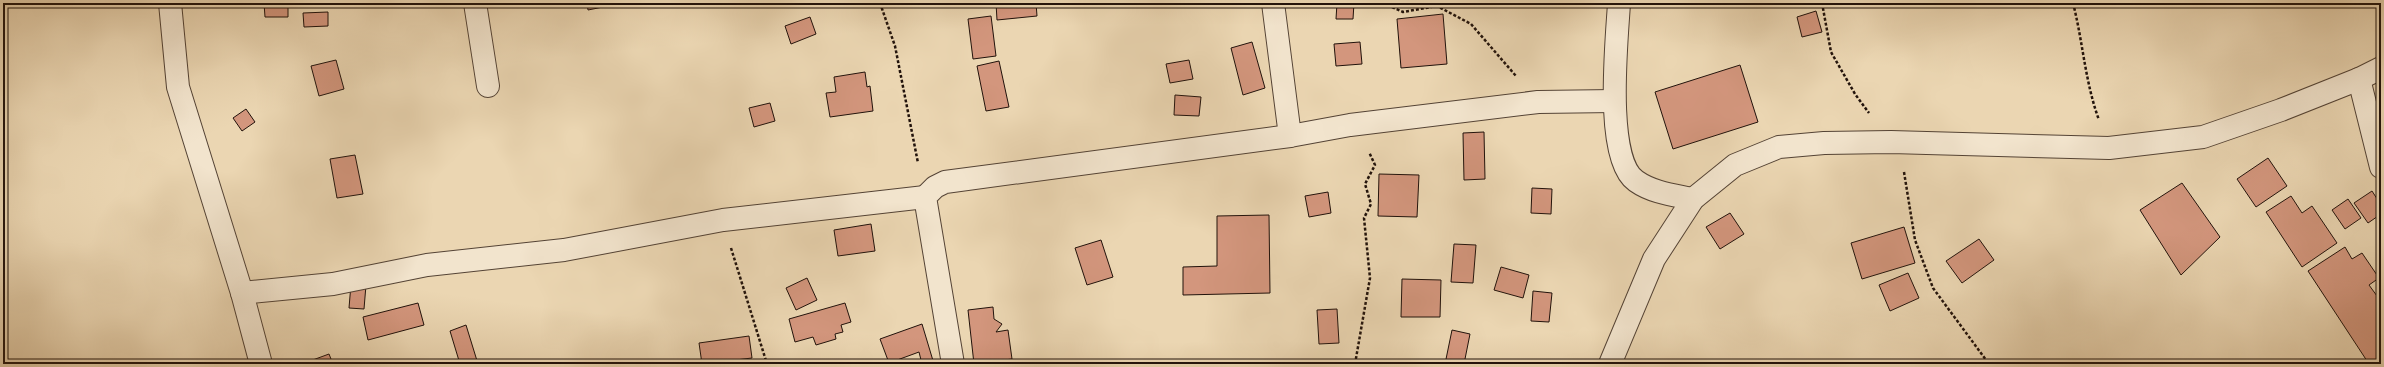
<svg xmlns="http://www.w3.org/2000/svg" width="2384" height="367" font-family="Vollkorn,serif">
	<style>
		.building { fill: #d3967d; stroke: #21120b }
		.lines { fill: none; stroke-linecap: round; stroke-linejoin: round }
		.minor-casing { stroke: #544335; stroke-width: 24 }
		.path { stroke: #21120b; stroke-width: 2.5; stroke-dasharray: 3 2; stroke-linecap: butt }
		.minor { stroke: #f2e4cd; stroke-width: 22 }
	</style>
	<rect width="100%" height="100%" fill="#ebd6b2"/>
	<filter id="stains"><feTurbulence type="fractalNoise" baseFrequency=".005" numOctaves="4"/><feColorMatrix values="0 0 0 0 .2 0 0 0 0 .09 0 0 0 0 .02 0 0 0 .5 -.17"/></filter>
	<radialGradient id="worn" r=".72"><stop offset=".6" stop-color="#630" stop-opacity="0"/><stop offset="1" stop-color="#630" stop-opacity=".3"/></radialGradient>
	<g class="building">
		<path d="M264 3H288V17H265Z"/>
		<path d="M587 3H623L588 10Z"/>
		<path d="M996 3H1036L1037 16 997 20Z"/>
		<path d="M1337 3H1354L1353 19H1336Z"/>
		<path d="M1816 11 1822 32 1802 37 1797 17Z"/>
		<path d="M328 12V26L304 27 303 13Z"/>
		<path d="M1443 14 1447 64 1401 68 1397 19Z"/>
		<path d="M991 16 996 56 973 59 968 19Z"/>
		<path d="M810 17 816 34 791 44 785 26Z"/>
		<path d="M1252 42 1265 88 1243 95 1231 48Z"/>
		<path d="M1360 42 1362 64 1336 66 1334 44Z"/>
		<path d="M336 60 344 89 319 96 311 66Z"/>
		<path d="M1189 60 1193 79 1170 83 1166 64Z"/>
		<path d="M999 61 1009 107 986 111 977 66Z"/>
		<path d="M1740 65 1758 122 1673 149 1655 92Z"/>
		<path d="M865 72 867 87 870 86 873 111 830 117 826 93 836 92 834 77Z"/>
		<path d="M1175 95 1201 97 1199 116 1174 115Z"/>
		<path d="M770 103 775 121 754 127 749 108Z"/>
		<path d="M246 109 255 122 242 131 233 118Z"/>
		<path d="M1484 132 1485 179 1464 180 1463 133Z"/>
		<path d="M355 155 363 194 337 198 330 159Z"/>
		<path d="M2268 158 2287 186 2256 207 2237 179Z"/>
		<path d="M1379 174 1419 175 1417 217 1378 216Z"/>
		<path d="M2182 183 2220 237 2181 275 2140 210Z"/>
		<path d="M1532 188 1552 189 1551 214 1531 213Z"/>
		<path d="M2372 191 2381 205V214L2368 223 2354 203Z"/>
		<path d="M1328 192 1331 213 1309 217 1305 196Z"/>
		<path d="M2291 196 2302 213 2312 206 2337 243 2302 267 2266 212Z"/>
		<path d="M2348 199 2361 218 2345 229 2332 210Z"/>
		<path d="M1730 213 1744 234 1720 249 1706 227Z"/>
		<path d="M1269 215 1270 293 1183 295V267L1217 266V216Z"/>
		<path d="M871 224 875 251 838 256 834 230Z"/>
		<path d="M1904 227 1915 263 1862 279 1851 243Z"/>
		<path d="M1979 239 1994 260 1962 283 1946 261Z"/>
		<path d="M1101 240 1113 277 1087 285 1075 248Z"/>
		<path d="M1454 244 1476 245 1473 283 1451 282Z"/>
		<path d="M2345 247 2352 259 2362 253 2379 278 2369 285 2377 296 2381 294V364H2369L2308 271Z"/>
		<path d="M1501 267 1529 275 1523 298 1494 290Z"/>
		<path d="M1908 273 1919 298 1890 311 1879 285Z"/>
		<path d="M807 278 817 300 796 310 786 288Z"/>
		<path d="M1402 279 1441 280 1440 317H1401Z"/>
		<path d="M351 284 366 285 364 309 349 308Z"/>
		<path d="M1533 291 1552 293 1549 322 1531 321Z"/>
		<path d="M418 303 424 325 368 340 363 317Z"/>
		<path d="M845 303 851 322 841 325 843 332 835 334 836 339 816 345 813 337 795 342 789 319Z"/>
		<path d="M993 307 994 319 1002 324 996 332 1008 330 1012 359 974 364 968 310Z"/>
		<path d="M1337 309 1339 343 1319 344 1317 310Z"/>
		<path d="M922 324 934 364H922L919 352 889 363 880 339Z"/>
		<path d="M466 325 478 364H460L450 331Z"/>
		<path d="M1452 330 1470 334 1464 364H1445Z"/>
		<path d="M749 336 752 358 702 364 699 343Z"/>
		<path d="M329 354 333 364H311L310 361Z"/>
	</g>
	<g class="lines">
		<defs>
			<g id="minor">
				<path d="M170 3 178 87 242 293 261 364"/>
				<path d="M475 3 488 86"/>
				<path d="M1273 3 1290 136"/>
				<path d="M1619 3C1617 39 1604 159 1636 181 1653 193 1674 195 1693 199"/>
				<path d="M2359 79 2381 167"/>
				<path d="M242 293 333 284 427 265 564 250 723 220 925 197"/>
				<path d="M953 364 925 197 935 187 945 182 1290 136 1350 125 1538 102 1614 101"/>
				<path d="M1610 364 1654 259 1693 199 1735 165 1779 147 1824 143 1891 142 2109 148 2203 137 2281 110 2359 79 2381 68"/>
			</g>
		</defs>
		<use href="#minor" class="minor-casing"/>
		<g class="path">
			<path d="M880 3 895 46 918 163"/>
			<path d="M1383 3 1403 12 1437 6 1471 24 1516 76"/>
			<path d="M1822 3 1831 52 1855 94 1869 113"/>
			<path d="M2073 3C2083 42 2085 82 2099 120"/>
			<path d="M1904 172 1915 240 1933 288 1989 364"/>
			<path d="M731 248 767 364"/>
			<path d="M1355 364 1370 278 1364 218 1371 204 1365 184 1375 165 1369 152"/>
		</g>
		<use href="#minor" class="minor"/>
	</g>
	<rect width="2384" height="367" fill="none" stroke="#ebd6b2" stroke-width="16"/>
	<rect x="4" y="4" width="2376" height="359" fill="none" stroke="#21120b" stroke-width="2"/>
	<rect x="8" y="8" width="2368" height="351" fill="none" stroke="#21120b"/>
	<rect width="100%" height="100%" filter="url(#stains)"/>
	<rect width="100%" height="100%" fill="url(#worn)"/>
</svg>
